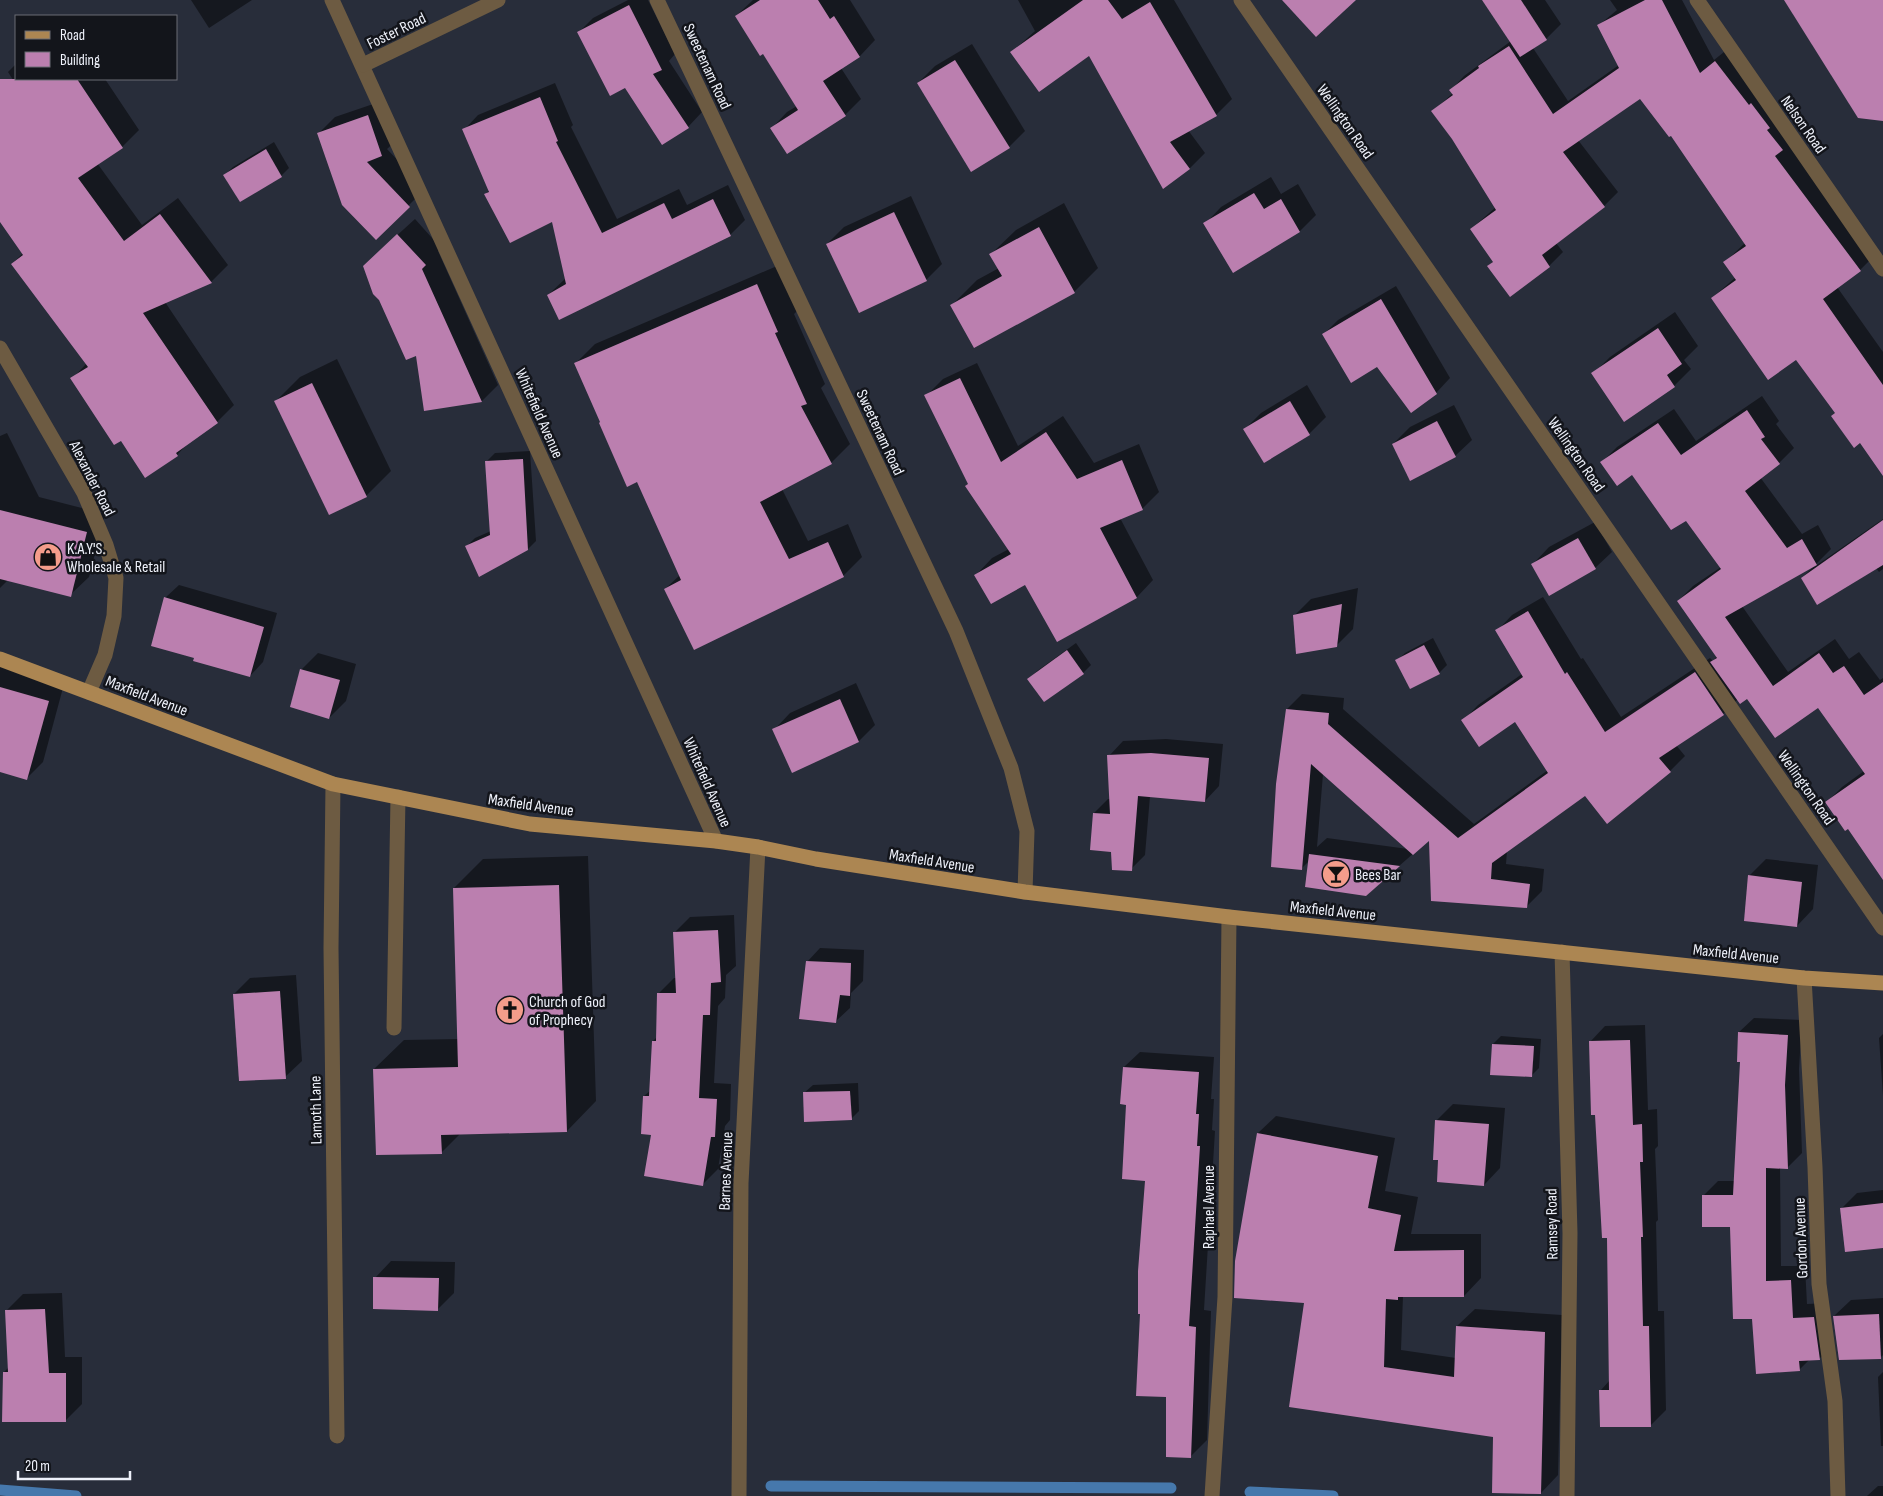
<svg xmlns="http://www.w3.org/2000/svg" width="1883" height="1496" font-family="'Sofia Sans Condensed',sans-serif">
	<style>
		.shadow { fill: #0007; fill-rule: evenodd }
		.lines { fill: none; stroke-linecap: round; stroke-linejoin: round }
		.stream { stroke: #4678ac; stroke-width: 11 }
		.building { fill: #bb7faf }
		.minor { stroke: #6d5b42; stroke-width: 15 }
		.major { stroke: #ac8652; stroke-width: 15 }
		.labels { text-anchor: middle; stroke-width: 5; stroke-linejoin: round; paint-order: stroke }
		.street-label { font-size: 16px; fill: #eef1fa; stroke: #13151b }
		.poi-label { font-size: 16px; fill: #eef1fa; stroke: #13151b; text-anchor: start }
	</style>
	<rect width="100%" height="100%" fill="#282d3a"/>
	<g class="shadow">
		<path d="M191 0H252L209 28Z"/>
		<path d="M628 0H648L675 54 669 61 702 112 688 127 625 86 578 33 593 18Z"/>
		<path d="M753 0H850L875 40 860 56 841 68 861 99 845 115 772 128 787 112 797 106 763 53 736 16Z"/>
		<path d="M1018 0H1174L1232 99 1216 115 1188 130 1205 153 1190 168 1163 187 1090 55 1012 52 1035 31Z"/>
		<path d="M1484 0H1545L1561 24 1546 39 1533 48 1568 101 1619 65 1599 25 1617 10 1610 0H1682L1714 60 1729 48 1873 257 1860 270 1837 287 1883 352V473L1861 442 1836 412 1796 358 1712 298 1736 277 1725 262 1745 243 1671 134 1640 98 1578 140 1618 192 1604 206 1556 243 1563 252 1549 266 1511 295 1488 266 1494 261 1471 229 1496 207 1453 138 1433 111 1453 93 1451 90 1464 76 1511 41Z"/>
		<path d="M972 44 1025 131 1009 147 918 83 935 66Z"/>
		<path d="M16 64V79H105L139 130 122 147 97 163 142 225 178 198 228 265 211 282 165 302 234 405 217 422 191 440 177 455 121 439 72 379 87 363 12 264 23 253 0 219V179L59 152 8 72Z"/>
		<path d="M555 83 573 125 571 127 617 219 679 189 687 205 728 185 745 220 730 235 548 295 566 278 553 220 486 194 489 190 464 130 478 115Z"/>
		<path d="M385 100 398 139 387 149 425 189 376 238 319 133 335 117Z"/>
		<path d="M274 142 289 168 281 176 225 175 233 167Z"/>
		<path d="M1271 177 1281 194 1298 184 1316 215 1300 231 1233 271 1205 224 1221 207Z"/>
		<path d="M911 196 942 264 926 280 827 244 844 227Z"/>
		<path d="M1064 203 1098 268 1074 292 952 305 977 280 999 268 991 254 1016 230Z"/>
		<path d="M415 219 441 248 438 251 498 385 482 401 425 409 418 354 382 249Z"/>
		<path d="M777 266 797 311 794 314 825 384 821 388 850 444 831 463 782 489 808 541 848 524 862 557 843 576 665 589 680 575 638 481 601 422 576 363 595 344Z"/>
		<path d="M1396 286 1450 378 1436 393 1324 334 1338 320Z"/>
		<path d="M1675 312 1698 346 1684 360 1691 369 1674 386 1625 420 1593 374 1610 357Z"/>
		<path d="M337 359 391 471 366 496 330 513 276 401 300 377Z"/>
		<path d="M977 363 1018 446 1063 416 1094 463 1139 444 1159 492 1142 509 1120 518 1153 580 1137 597 1058 641 1025 583 976 575 992 558 1009 549 969 484 926 396 943 379Z"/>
		<path d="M1307 385 1326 417 1309 434 1264 461 1245 429 1261 413Z"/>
		<path d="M1762 396 1779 421 1776 424 1794 448 1779 463 1760 477 1802 534 1818 525 1831 549 1816 564 1817 565 1883 519V569L1879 572 1876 568 1802 578 1814 566 1742 606 1788 672 1835 639 1849 659 1859 652 1880 680 1883 678V864L1827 802 1842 787 1864 771 1818 706 1748 698 1738 699 1723 714 1676 745 1685 756 1670 771 1585 794 1507 851 1506 864 1544 869 1542 891 1527 906 1431 838 1366 895 1309 861 1301 869 1287 709 1302 694 1344 698 1343 709 1474 824 1548 770 1516 720 1463 721 1478 705 1522 674 1497 631 1512 615 1543 597 1581 659 1583 658 1621 717 1710 658 1713 661 1717 656 1678 601 1693 586 1721 567 1686 519 1633 474 1602 462 1617 447 1674 409 1696 441ZM1323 774 1408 849 1327 838 1317 847Z"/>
		<path d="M1454 405 1472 440 1455 456 1393 444 1410 427Z"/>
		<path d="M7 433 39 497 105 514 89 577 70 595 8 580 0 588V436Z"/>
		<path d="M530 451 536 541 528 549 467 546 475 538 491 531 487 461 495 453Z"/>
		<path d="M1595 522 1612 552 1595 568 1533 564 1549 547Z"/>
		<path d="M179 585 277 613 263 662 250 676 165 598Z"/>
		<path d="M1358 588 1353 629 1336 646 1294 616 1311 599Z"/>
		<path d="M1433 638 1447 665 1439 673 1397 661 1405 653Z"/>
		<path d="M1076 643 1091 665 1083 673 1029 679 1037 671Z"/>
		<path d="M318 653 356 664 346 701 329 718 301 670Z"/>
		<path d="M0 666 64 684 43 762 26 779 0 771Z"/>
		<path d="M856 683 875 725 859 741 774 730 790 713Z"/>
		<path d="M1166 739 1223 744 1219 786 1205 801 1150 796 1145 855 1131 869 1112 851 1094 813 1108 799H1110L1109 756 1123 741Z"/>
		<path d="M588 856 596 1101 567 1131 461 1133 441 1153 374 1069 404 1040 458 1039 454 888 483 859Z"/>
		<path d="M1766 859 1818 865 1813 909 1797 926 1749 876Z"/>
		<path d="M734 915 736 966 726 975 725 998 718 1006 714 1083 731 1084 730 1120 725 1126 718 1169 702 1185 652 1134 644 1096 651 1090 653 1041 657 1037 659 993 674 978H677L675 932 690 917Z"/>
		<path d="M820 948 864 950 863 981 851 993 850 1008 836 1021 807 962Z"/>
		<path d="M296 975 302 1061 285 1077 234 994 250 978Z"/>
		<path d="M1754 1018 1802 1020 1799 1069 1802 1153 1787 1168H1780L1781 1266H1805L1807 1304 1828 1303 1834 1344 1819 1359H1810L1799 1370 1753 1317 1731 1226 1703 1196 1718 1181H1735L1741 1061 1739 1032Z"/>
		<path d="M1645 1025 1648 1110 1657 1109 1658 1146 1655 1149 1658 1220 1656 1222 1658 1311H1664L1666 1410 1650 1426 1601 1390 1610 1380 1608 1237 1590 1042 1605 1026Z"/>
		<path d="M1883 1034V1096L1879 1038Z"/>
		<path d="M1501 1036 1541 1039 1539 1068 1531 1076 1493 1044Z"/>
		<path d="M1140 1052 1214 1057 1211 1099H1214L1212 1130 1215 1131 1204 1310 1211 1311 1207 1440 1191 1456 1167 1396 1146 1179 1127 1103 1124 1067Z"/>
		<path d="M858 1083 859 1111 851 1119 804 1093 813 1085Z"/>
		<path d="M1453 1104 1505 1108 1500 1168 1484 1185 1436 1121Z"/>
		<path d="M1276 1116 1395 1138 1385 1191 1418 1197 1411 1234H1481V1278L1464 1296H1403L1401 1350 1456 1358 1457 1326 1475 1309 1562 1315 1558 1475 1541 1493 1494 1436 1291 1406 1305 1302 1236 1261 1258 1133Z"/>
		<path d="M1883 1190V1247L1841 1209 1857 1193Z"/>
		<path d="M391 1261 455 1262 454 1293 438 1309 375 1278Z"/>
		<path d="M62 1293 65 1357H82V1404L65 1421 4 1372 9 1367 6 1311 23 1294Z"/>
		<path d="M1883 1298V1355L1880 1358 1834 1316 1851 1300Z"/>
		<path d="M1883 1372V1446H1881L1878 1377Z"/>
		<path d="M1878 1486H1883V1496H1867Z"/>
	</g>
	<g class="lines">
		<g class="stream">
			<path d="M771 1486 1171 1488"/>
			<path d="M0 1490 76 1496"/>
			<path d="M1250 1492 1333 1496"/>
		</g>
	</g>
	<g class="building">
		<path d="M760 0H818L830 19 834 16 860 57 823 81 846 116 787 154 770 128 798 110 763 54 760 56 735 16Z"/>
		<path d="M1083 0H1108L1122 19 1150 2 1217 116 1170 142 1190 169 1163 189 1089 56 1039 92 1010 52Z"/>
		<path d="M1282 0H1356L1316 37Z"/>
		<path d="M1482 0H1521L1547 40 1520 57Z"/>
		<path d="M1645 0H1662L1700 73 1715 61 1749 105 1751 103 1770 128 1767 130 1783 150 1775 156 1861 271 1823 299 1883 385V476L1860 443 1854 448 1831 416 1835 413 1796 360 1768 380 1711 298 1736 280 1723 262 1746 246 1671 136 1669 137 1640 99 1563 152 1605 207 1542 255 1550 267 1510 297 1487 266 1493 262 1470 229 1496 210 1452 139 1431 111 1453 95 1449 90 1479 68 1478 66 1509 46 1553 114 1619 68 1597 25Z"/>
		<path d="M1784 0H1883V121L1858 118Z"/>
		<path d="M629 5 662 70 653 74 689 128 662 145 625 88 610 96 577 32Z"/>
		<path d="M955 60 1010 148 971 172 917 83Z"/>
		<path d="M0 79H77L123 148 78 178 124 241 160 214 212 283 143 313 218 423 176 453 178 456 145 478 121 441 114 445 70 378 88 367 11 264 23 255 0 222Z"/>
		<path d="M540 97 558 141 556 142 602 233 664 203 672 219 713 199 731 236 559 320 547 295 566 284 552 222 510 243 484 194 489 192 462 129Z"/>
		<path d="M368 115 382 156 367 162 410 207 376 240 342 205 317 133Z"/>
		<path d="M266 149 282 177 240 202 223 175Z"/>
		<path d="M1254 193 1264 209 1281 199 1300 232 1233 273 1203 223Z"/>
		<path d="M894 212 927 281 859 313 826 244Z"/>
		<path d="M1039 227 1075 293 974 348 950 305 1002 276 989 254Z"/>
		<path d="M397 234 426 265 422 269 482 402 424 411 416 356 406 360 379 300 373 294 363 266Z"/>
		<path d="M757 284 778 332 775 333 807 404 801 406 832 464 760 502 789 559 828 542 844 577 694 650 664 589 681 580 637 482 627 487 599 423 600 422 574 363Z"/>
		<path d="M1381 299 1437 394 1411 413 1377 367 1351 383 1322 334Z"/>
		<path d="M1658 328 1682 364 1667 375 1675 387 1624 422 1591 373Z"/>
		<path d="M960 378 1001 462 1046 432 1077 479 1122 460 1143 510 1100 528 1137 598 1057 642 1025 585 991 604 974 575 1011 554 965 486 968 484 924 395Z"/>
		<path d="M312 383 367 497 329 515 274 401Z"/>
		<path d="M1290 401 1310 435 1264 463 1243 429Z"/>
		<path d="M1747 410 1765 437 1761 439 1780 464 1745 491 1787 548 1802 539 1817 565 1725 617 1773 686 1819 653 1833 673 1844 666 1864 695 1883 682V880L1848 829 1845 831 1825 802 1865 774 1818 708 1775 738 1747 699 1740 704 1710 662 1717 658 1677 601 1721 569 1686 521 1671 530 1632 475 1617 486 1600 462 1658 423 1681 455Z"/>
		<path d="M1437 421 1456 457 1410 481 1392 444Z"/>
		<path d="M523 459 528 550 479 577 465 546 490 535 485 461Z"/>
		<path d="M0 510 87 532 71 597 0 579Z"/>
		<path d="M1883 520V565L1817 605 1801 578Z"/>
		<path d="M1578 538 1596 569 1549 596 1531 564Z"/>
		<path d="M164 597 264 627 250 677 193 661 194 658 151 646Z"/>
		<path d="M1342 604 1337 647 1296 654 1293 615Z"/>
		<path d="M1528 611 1565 674 1567 672 1605 732 1695 672 1724 715 1659 758 1671 772 1607 824 1585 796 1492 863 1491 879 1530 884 1527 908 1431 901 1429 841 1413 855 1311 764 1302 870 1271 867 1276 784 1286 709 1329 713 1328 724 1458 838 1548 773 1515 722 1479 747 1461 720 1523 677 1495 630Z"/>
		<path d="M1424 645 1440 674 1410 689 1395 660Z"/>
		<path d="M1067 650 1084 674 1044 702 1027 679Z"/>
		<path d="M300 669 340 680 329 719 290 707Z"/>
		<path d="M0 687 49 701 27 780 0 772Z"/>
		<path d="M840 699 859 742 792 773 772 729Z"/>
		<path d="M1151 753 1209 758 1205 802 1138 796 1132 871 1112 870 1111 852 1090 850 1093 813 1110 814 1107 755Z"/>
		<path d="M1309 854 1400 866 1366 896 1305 887Z"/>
		<path d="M1748 875 1802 882 1797 927 1744 921Z"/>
		<path d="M559 885 567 1132 441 1135 442 1154 376 1155 373 1069 458 1067 453 888Z"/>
		<path d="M718 930 721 982 711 983 710 1015H703L699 1098 717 1099 715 1137H711L703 1186 644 1176 651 1135 641 1134 643 1096H649L652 1041H656L657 993H676L673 932Z"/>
		<path d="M806 961 851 963 850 996 840 995 836 1023 799 1019Z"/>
		<path d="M280 991 286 1079 239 1081 233 994Z"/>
		<path d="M1738 1032 1788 1035 1785 1085 1788 1169 1766 1168V1281L1791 1280 1793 1318 1814 1317 1820 1360 1799 1361 1800 1371 1756 1374 1752 1319H1733L1730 1227H1702V1195H1733L1740 1062H1737Z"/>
		<path d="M1630 1040 1633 1125 1642 1124 1643 1162H1640L1643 1237H1641L1643 1326H1649L1651 1427H1600L1599 1390H1609L1607 1238H1602L1595 1115H1591L1589 1041Z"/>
		<path d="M1492 1044 1534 1046 1532 1077 1490 1075Z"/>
		<path d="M1123 1067 1199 1072 1196 1114H1199L1197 1146H1200L1189 1326 1196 1327 1191 1458 1166 1457V1397L1136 1396 1140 1314H1138V1271L1145 1181 1122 1179 1126 1105 1120 1104Z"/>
		<path d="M850 1091 852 1120 804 1122 803 1092Z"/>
		<path d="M1435 1120 1489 1124 1484 1186 1437 1182 1438 1160H1433Z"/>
		<path d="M1257 1133 1378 1156 1368 1208 1401 1215 1394 1251 1464 1250V1297H1398V1300L1386 1299 1384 1367 1454 1377 1456 1326 1545 1332 1541 1494 1492 1493 1493 1437 1289 1407 1304 1303 1234 1298 1235 1261Z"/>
		<path d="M1883 1203V1248L1845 1252 1840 1208Z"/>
		<path d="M373 1277 439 1278 438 1311 373 1309Z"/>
		<path d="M45 1309 49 1373H66V1422H2L3 1372H8L5 1310Z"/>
		<path d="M1879 1314 1881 1359 1839 1360 1833 1316Z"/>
	</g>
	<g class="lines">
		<g class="minor">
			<path d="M332 0 716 841"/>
			<path d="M657 0 956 631 1011 768 1027 831 1025 892"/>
			<path d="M1241 0 1883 928"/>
			<path d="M1697 0 1883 269"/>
			<path d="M363 65 498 0"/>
			<path d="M0 348 84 493 106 545 116 578 114 616 105 655 89 692"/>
			<path d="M333 784 331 948 337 1436"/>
			<path d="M1562 952 1570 1233 1567 1496"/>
			<path d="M1804 978 1815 1167 1819 1284 1835 1401 1838 1496"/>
			<path d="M394 1028 398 797"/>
			<path d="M739 1496 741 1183 758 847"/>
			<path d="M1212 1496 1225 1297 1229 917"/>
		</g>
		<path class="major" d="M0 659 333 784 530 824 716 841 758 847 816 859 1025 892 1229 917 1804 978 1883 983"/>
	</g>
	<defs>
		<symbol id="shop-disc" viewBox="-11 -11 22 22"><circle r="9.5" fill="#f49d8b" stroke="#13151b"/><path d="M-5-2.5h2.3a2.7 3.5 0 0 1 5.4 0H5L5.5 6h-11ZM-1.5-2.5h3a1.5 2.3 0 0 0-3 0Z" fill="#111"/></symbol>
		<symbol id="bar-disc" viewBox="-11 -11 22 22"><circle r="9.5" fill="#f49d8b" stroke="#13151b"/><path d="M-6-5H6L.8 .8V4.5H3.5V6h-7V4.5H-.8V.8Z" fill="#111"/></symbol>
		<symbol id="church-disc" viewBox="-11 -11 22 22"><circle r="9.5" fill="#f49d8b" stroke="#13151b"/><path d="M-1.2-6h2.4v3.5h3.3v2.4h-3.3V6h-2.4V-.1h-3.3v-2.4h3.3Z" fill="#111"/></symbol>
	</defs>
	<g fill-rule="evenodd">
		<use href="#shop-disc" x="32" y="541" width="32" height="32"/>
		<use href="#bar-disc" x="1320" y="858" width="32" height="32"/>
		<use href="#church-disc" x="494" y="994" width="32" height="32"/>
	</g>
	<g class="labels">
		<g class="street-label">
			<text transform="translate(396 30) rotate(-26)" y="6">Foster Road</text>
			<text transform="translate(708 66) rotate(65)" y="6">Sweetenam Road</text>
			<text transform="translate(1346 121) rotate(55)" y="6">Wellington Road</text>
			<text transform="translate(1804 124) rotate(55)" y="6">Nelson Road</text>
			<text transform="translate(540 413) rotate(66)" y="6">Whitefield Avenue</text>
			<text transform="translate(881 432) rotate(65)" y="6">Sweetenam Road</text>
			<text transform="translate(1577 454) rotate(55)" y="6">Wellington Road</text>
			<text transform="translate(93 478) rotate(63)" y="6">Alexander Road</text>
			<text transform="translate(147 695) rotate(21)" y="6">Maxfield Avenue</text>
			<text transform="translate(708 782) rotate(66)" y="6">Whitefield Avenue</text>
			<text transform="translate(1807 787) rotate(55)" y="6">Wellington Road</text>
			<text transform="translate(531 804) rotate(8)" y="6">Maxfield Avenue</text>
			<text transform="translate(932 860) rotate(9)" y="6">Maxfield Avenue</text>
			<text transform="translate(1333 910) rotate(6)" y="6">Maxfield Avenue</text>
			<text transform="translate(1736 953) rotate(6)" y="6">Maxfield Avenue</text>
			<text transform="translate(315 1110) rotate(-91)" y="6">Lamoth Lane</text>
			<text transform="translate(725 1171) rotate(-88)" y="6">Barnes Avenue</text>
			<text transform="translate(1208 1207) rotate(-90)" y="6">Raphael Avenue</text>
			<text transform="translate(1551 1224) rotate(-91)" y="6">Ramsey Road</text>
			<text transform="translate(1800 1238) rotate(-92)" y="6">Gordon Avenue</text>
		</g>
		<g class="poi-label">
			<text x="67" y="554">K.A.Y.'S.<tspan x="67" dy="18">Wholesale &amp; Retail</tspan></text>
			<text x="1355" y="880">Bees Bar</text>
			<text x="529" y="1007">Church of God<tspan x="529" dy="18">of Prophecy</tspan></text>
		</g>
	</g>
	<rect x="15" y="15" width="162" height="65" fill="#13151b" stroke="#6b6d74"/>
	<rect x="25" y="31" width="25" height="8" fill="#ac8652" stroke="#6b6d74"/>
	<text x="60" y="40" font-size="15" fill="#eef1fa">Road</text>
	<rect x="25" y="52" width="25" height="15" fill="#bb7faf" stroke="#6b6d74"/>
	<text x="60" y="65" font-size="15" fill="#eef1fa">Building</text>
	<path d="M18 1471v8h112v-8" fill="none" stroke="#eef1fa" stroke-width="2.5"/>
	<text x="25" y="1471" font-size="15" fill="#eef1fa" stroke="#13151b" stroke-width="4" paint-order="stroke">20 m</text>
</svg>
